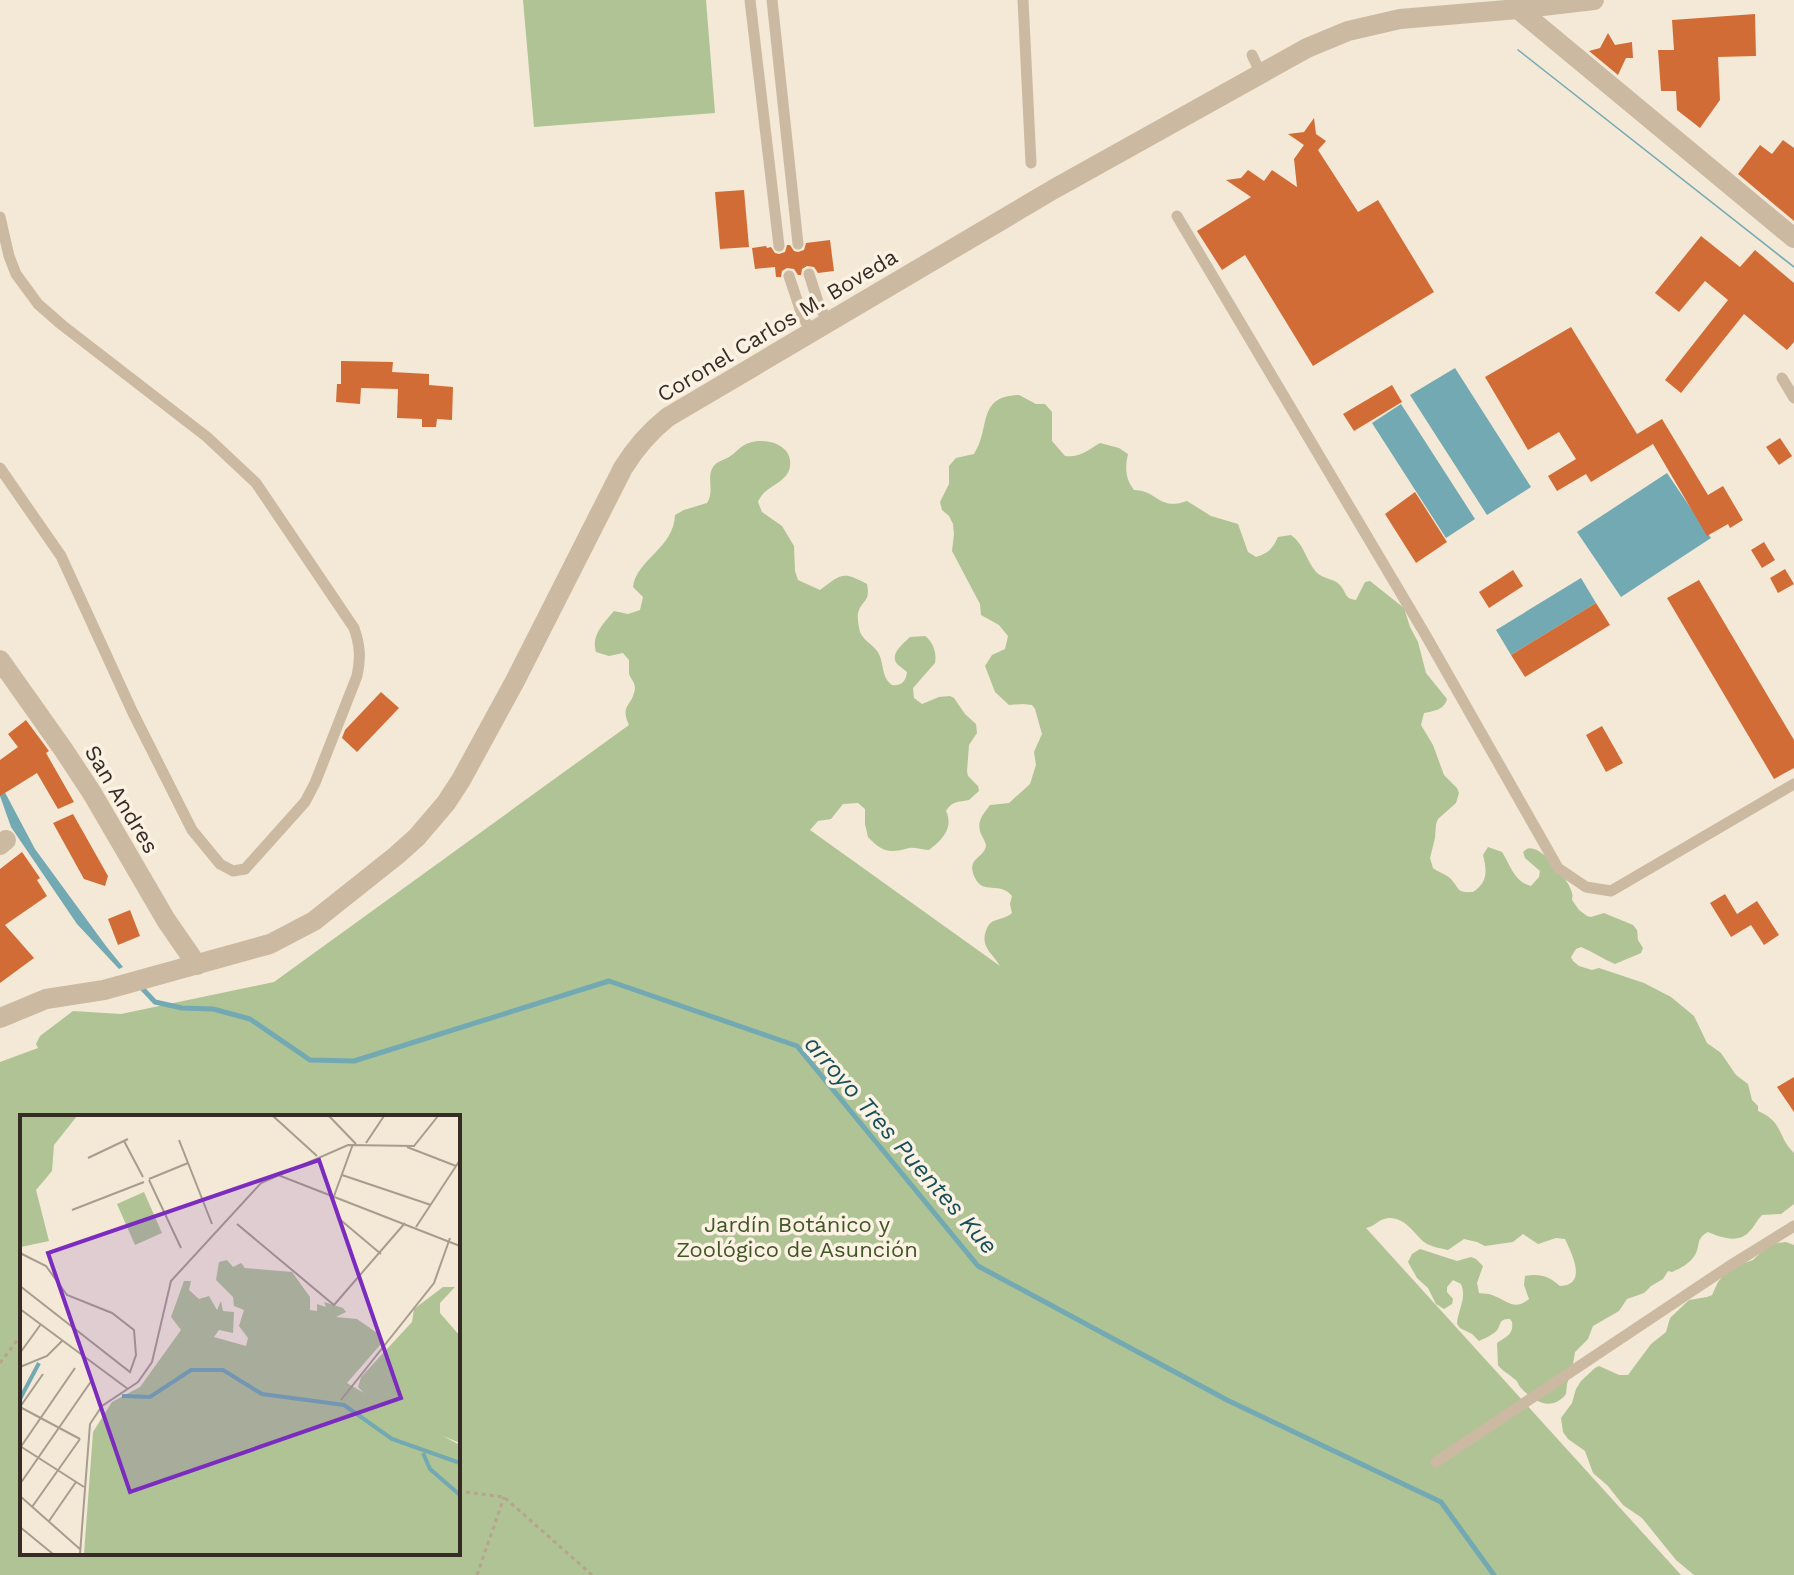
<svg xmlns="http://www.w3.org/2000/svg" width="1794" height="1575" font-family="'Work Sans',sans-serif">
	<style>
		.green { fill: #afc395; fill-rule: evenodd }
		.water { fill: #73a9b3 }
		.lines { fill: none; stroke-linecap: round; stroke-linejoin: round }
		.stream { stroke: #73a9b3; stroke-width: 5 }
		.building { fill: #d26c36 }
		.path { stroke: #b8a38c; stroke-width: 3; stroke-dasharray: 4 4; stroke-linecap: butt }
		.service { stroke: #ccb9a2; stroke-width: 11 }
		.minor { stroke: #ccb9a2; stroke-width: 20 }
		.tertiary { stroke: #ccb9a2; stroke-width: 20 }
		.labels { text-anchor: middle; stroke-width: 7; stroke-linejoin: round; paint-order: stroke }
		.street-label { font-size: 22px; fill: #362c25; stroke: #fbf2e3 }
		.park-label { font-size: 22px; fill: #405626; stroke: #fbf2e3 }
		.water-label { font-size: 24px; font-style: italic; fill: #174f5b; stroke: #fbf2e3 }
		.inset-river { fill: none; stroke: #73a9b3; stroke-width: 4 }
		.inset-road { fill: none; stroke: #a79d8f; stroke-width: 2 }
		.view { fill: #7b2cbf; fill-opacity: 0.15; stroke: #7b2cbf; stroke-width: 4 }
		.inset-edge { fill: none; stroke: #362c25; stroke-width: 4 }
	</style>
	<rect width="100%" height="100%" fill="#f3e9d6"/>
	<g class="green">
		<path d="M523 0H706L715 113 534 127Z"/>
		<path d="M1019 395 1036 404H1045L1052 412V441L1065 456C1080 458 1088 450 1100 443L1119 448 1128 454C1125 467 1125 479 1134 490 1159 491 1158 511 1187 501L1211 516 1238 524 1248 552 1256 557C1269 553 1273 548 1278 537L1291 535C1304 544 1306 560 1316 572 1323 579 1332 578 1339 584 1347 592 1344 599 1356 600L1365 582 1370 581 1404 608 1410 627 1418 642 1426 673 1447 699C1444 710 1434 711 1424 713L1421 725 1433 745 1444 775 1457 788 1459 793 1456 803 1438 819 1436 824 1435 838 1430 858 1433 868C1438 872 1446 874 1451 879 1460 889 1456 893 1473 892 1488 882 1487 871 1483 855L1488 847 1502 852C1511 866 1514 882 1531 886L1539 877 1540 871 1525 858 1523 852C1527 849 1528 847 1534 849 1546 852 1570 882 1572 893 1573 896 1572 898 1572 900L1579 910 1587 916 1591 917 1604 913 1633 925 1637 930 1638 940 1643 948 1641 953 1615 964C1603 959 1593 952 1581 947L1576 949 1571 957 1573 961 1579 966 1592 970 1599 968 1644 983 1671 997 1694 1016 1707 1043 1721 1053 1736 1075 1748 1084 1752 1100 1758 1106V1111C1784 1122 1777 1137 1794 1153V1204L1781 1214 1762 1215C1757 1220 1754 1227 1749 1232 1738 1244 1720 1237 1708 1232 1695 1239 1701 1245 1695 1255 1689 1264 1681 1268 1672 1272L1668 1271 1663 1279 1651 1286 1644 1293 1627 1299 1619 1311 1593 1326 1588 1339 1575 1352 1572 1370 1567 1384 1566 1394C1552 1412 1534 1402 1521 1388 1516 1382 1520 1383 1513 1378 1508 1373 1502 1371 1498 1365L1497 1343C1506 1337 1514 1334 1512 1322L1510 1319C1496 1319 1503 1327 1494 1333 1490 1336 1483 1339 1479 1341L1472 1334 1460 1328 1457 1324C1458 1309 1467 1299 1461 1284L1453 1280 1447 1287V1292L1453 1299 1452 1304 1444 1309 1436 1304 1428 1288 1417 1278 1408 1262 1412 1254 1420 1249 1457 1261 1471 1257 1476 1259 1483 1266 1477 1283 1479 1293C1483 1294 1488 1293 1492 1295 1507 1300 1514 1312 1529 1299L1524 1285 1525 1276C1540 1273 1549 1276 1560 1286 1588 1285 1572 1254 1565 1239L1556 1238 1538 1244 1523 1234 1513 1242 1485 1246 1477 1242 1464 1239 1448 1250C1440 1248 1431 1247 1424 1242 1413 1232 1405 1217 1388 1218 1379 1219 1374 1227 1366 1228L1681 1575H0V1062L38 1048 36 1044 40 1036 73 1011 121 1014 274 982 629 725C620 706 631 706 634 693 637 684 632 681 629 674 629 673 629 661 629 660L623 653 609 656 596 652C591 635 603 624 614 611L628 614 640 610 643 597 633 587C636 560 674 548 675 515L684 510 707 503C715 491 706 478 713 467 717 461 724 460 729 457 736 453 741 445 749 443 766 437 793 445 790 466 788 484 763 486 758 502L762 512 782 526 794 546 795 571 798 580 820 590C841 575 841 570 867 584 871 603 861 600 858 613 857 617 859 628 860 632 863 640 872 644 877 651 885 662 880 676 892 685 902 686 906 681 907 672 904 669 900 667 897 664 889 654 904 643 910 637L925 636C933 642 937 653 935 663L913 688 914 698 922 704 939 697 950 696 954 698 965 714 976 724 977 733 969 745 967 771 968 776 978 786 979 791 969 800C958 802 952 801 946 811 954 828 942 840 929 850 922 850 915 847 909 848 890 853 883 853 868 837L865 824V809L858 803 843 804 831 819 818 821 810 830 1000 966C993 954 980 947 986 931 987 927 990 922 994 921 1001 918 1006 918 1012 913L1010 904 1012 896C1000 881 983 895 975 878 965 857 985 859 986 845 986 843 982 836 981 834 976 821 983 815 990 805L1009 803 1030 784 1036 765 1034 752 1042 734 1035 709 1032 705 1023 704 1009 705 995 692 985 666 992 655 1005 649 1008 636 999 625 981 615 980 604 952 551 954 534 953 524 949 516 942 510 940 502 949 484V466L956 458 974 454C991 429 976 396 1019 395ZM22 1117H458V1553H22Z"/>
		<path d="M1786 1242 1794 1245V1575H1694L1676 1560 1642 1518 1623 1505 1608 1486 1593 1473 1585 1451 1568 1439 1563 1432 1561 1418 1572 1403 1576 1389 1581 1381 1595 1368 1599 1366 1619 1375H1628L1651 1344 1666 1332 1670 1318 1689 1300 1707 1297 1712 1295 1718 1282 1730 1268 1753 1260 1770 1244Z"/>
	</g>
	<g class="water">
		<path d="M1518 49 1794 266V268L1517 50Z"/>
		<path d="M1455 368 1531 487 1487 515 1410 395Z"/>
		<path d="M1401 404 1475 519 1446 538 1372 423Z"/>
		<path d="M1667 473 1711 538 1621 597 1577 532Z"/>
		<path d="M1581 578 1596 603 1511 655 1496 630Z"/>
		<path d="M0 783 35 849 106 946 123 967 119 969 77 924 11 827 0 796Z"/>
	</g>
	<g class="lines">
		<path class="stream" d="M140 986 155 1002 182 1008 213 1009 250 1019 310 1060 354 1061 609 981 797 1046 978 1266 1227 1400 1441 1502 1494 1575"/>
	</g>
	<g class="building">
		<path d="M1755 14 1756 56 1718 57 1720 100 1700 128 1677 110 1676 91H1661L1658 50H1674L1672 20Z"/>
		<path d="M1608 33 1615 45 1632 42 1633 58H1626L1618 75 1589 51 1600 48Z"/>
		<path d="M1314 118 1316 134 1326 141 1318 150 1358 212 1378 200 1434 292 1313 366 1245 255 1222 270 1197 231 1251 197 1226 180 1241 178 1248 170 1264 181 1272 170 1297 187 1294 159 1304 145 1288 134 1304 132Z"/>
		<path d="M1783 140 1794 148V221L1738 174 1760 145 1772 154Z"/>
		<path d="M744 190 749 247 720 249 715 192Z"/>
		<path d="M1701 236 1740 267 1755 250 1794 283V342L1787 350 1744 314 1681 393 1665 380 1728 300 1705 281 1679 312 1655 293Z"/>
		<path d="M830 240 834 271 818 273 814 267 807 266 802 269 801 275H798L794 269 787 268 782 271 781 277H776L775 267 755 269 752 248 766 246 767 248 771 247 775 253 779 254 785 252 787 245H790L794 251 798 252 804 250 806 243Z"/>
		<path d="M1571 327 1637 434 1662 419 1708 495 1723 486 1743 520 1730 528 1728 524 1707 536 1653 444 1591 482 1586 474 1557 491 1548 476 1576 459 1559 432 1528 450 1485 377Z"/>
		<path d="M341 361 393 362 392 372 429 374V385L453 387 452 420 437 419 436 427H422V419L397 418 398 389 361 388 360 404 336 402 337 384H341Z"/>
		<path d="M1392 385 1402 402 1354 431 1343 414Z"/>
		<path d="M1780 438 1792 456 1779 465 1766 447Z"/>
		<path d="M1415 492 1447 542 1416 563 1385 514Z"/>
		<path d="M1764 542 1775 560 1762 568 1751 550Z"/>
		<path d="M1785 569 1794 584 1778 593 1770 578Z"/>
		<path d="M1513 570 1523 586 1489 608 1479 592Z"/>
		<path d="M1699 580 1794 740V768L1774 779 1667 598Z"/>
		<path d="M1596 603 1610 625 1525 677 1511 655Z"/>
		<path d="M381 692 399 708 357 752 342 738 345 730Z"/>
		<path d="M26 720 49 751 46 753 74 802 58 809 37 773 0 796V760L18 747 8 734Z"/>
		<path d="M1602 726 1623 763 1606 772 1586 735Z"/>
		<path d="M73 814 108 876 105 886 84 879 53 823Z"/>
		<path d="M22 852 40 878 37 880 47 896 5 925 34 958 0 983V869Z"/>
		<path d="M1725 894 1737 914 1757 901 1779 935 1764 945 1751 925 1731 937 1710 903Z"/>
		<path d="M130 910 140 936 118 945 108 919Z"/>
		<path d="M1794 1077V1112L1777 1087Z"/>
	</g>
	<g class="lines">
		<g class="path">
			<path d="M0 1363 22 1334"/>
			<path d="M458 1491 504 1497 592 1575"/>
			<path d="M477 1575 504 1497"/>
		</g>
		<g class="service">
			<path d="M750 0 779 246"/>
			<path d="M772 0 798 244"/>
			<path d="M1023 0 1031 163"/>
			<path d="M1252 55 1261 74"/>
			<path d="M1177 216 1425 634 1558 868 1586 887 1611 891 1794 784"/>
			<path d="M0 217 9 256 16 274 38 304 62 325 207 437 256 483 354 628C360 645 361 658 357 676L315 783 305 802 245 869 233 871 220 864 192 830 133 713 61 556 0 468"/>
			<path d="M809 274 819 305 828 322"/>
			<path d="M789 276 802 315 811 332"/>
			<path d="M1782 378 1794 398"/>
			<path d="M1436 1462 1728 1267 1794 1226"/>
		</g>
		<g class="minor">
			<path d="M1518 9 1794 238"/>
			<path d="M0 660 63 749 92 793 166 920 197 965"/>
			<path d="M0 845 6 840"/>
		</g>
		<path class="tertiary" d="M0 1018 46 999 104 990 270 944 314 921 397 855 417 837 446 803 461 780 515 681 623 468C636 447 649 432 668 417L1054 189 1307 48 1348 31 1400 19 1518 9 1594 0"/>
	</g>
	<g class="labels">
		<g class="street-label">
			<text transform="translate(777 325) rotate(-31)" y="8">Coronel Carlos M. Boveda</text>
			<text transform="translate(122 799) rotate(59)" y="8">San Andres</text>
		</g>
		<g class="park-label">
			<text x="797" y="1232">Jardín Botánico y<tspan x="797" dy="25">Zoológico de Asunción</tspan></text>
		</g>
		<g class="water-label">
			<text transform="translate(901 1145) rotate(49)" y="8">arroyo Tres Puentes Kue</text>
		</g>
	</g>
	<g transform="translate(20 1115)">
		<rect width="440" height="440" fill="#f3e9d6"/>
		<path d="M0 1H57L34 30 32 56 16 75 29 126 1 132ZM124 77 142 118 115 130 97 89ZM207 145 213 152 221 148 225 153 272 157 290 182V195L297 196V189L306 192 304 187 323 193 326 197 316 202 337 204 360 220 361 229 327 268 344 278 338 272 341 262 392 207 394 194 423 172H435L420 188V198L440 221V328L423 321 440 330V439H64L73 317 92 287 120 272 161 215 151 202 164 166H171L169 175 179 184 189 181 197 195 201 186 203 196 214 197 213 218 199 215 194 222 226 231 228 223 219 211 224 195 214 191 213 182 196 165 199 147Z" fill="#afc395"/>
		<path class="inset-river" d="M102 281 130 282 171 255H203L242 279 324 290 372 324 440 348M0 284 19 248M403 338 410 354 440 380"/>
		<path class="inset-road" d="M253 1 297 41M309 1 336 29M159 25 192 109M104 26 123 62M346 28 364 1M387 32 436 51M68 43 108 24M258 60 440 131M322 60 411 90M129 64 168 48M129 65 161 133M314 81 333 29M52 95 124 67M317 102 361 139M217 109 314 190 385 108M396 112 440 45M0 138 26 151 47 180 92 198 114 215 116 240 110 257 0 171M0 194 108 274M0 238 21 209M0 252 27 241 43 225M321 285 414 168 430 123M0 292 60 324M0 292 23 259M0 331 64 372M0 333 55 253M0 369 72 265M0 381 61 435M12 392 60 324M29 406 56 367M0 412 33 439M60 439 70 309 82 291 118 267 132 247 151 166 241 68 328 30 394 31 418 1"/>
		<path class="view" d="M299 45 381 283 110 377 28 138Z"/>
		<rect width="440" height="440" class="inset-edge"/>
	</g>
</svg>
